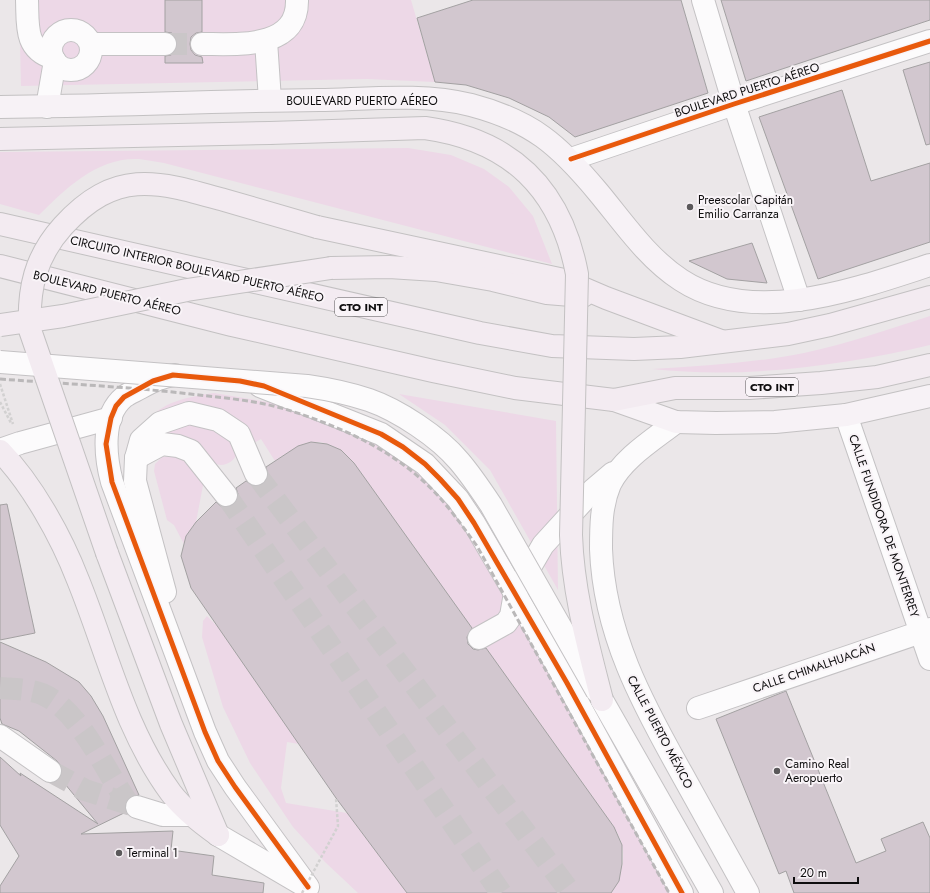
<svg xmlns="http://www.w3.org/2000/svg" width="930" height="893" font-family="Jost,sans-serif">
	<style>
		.green { fill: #edd8e7 }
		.building { fill: #d2c7cf; stroke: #a3a1a2 }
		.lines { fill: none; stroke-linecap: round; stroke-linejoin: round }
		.minor-tunnel { stroke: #cac6c8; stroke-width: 22; stroke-dasharray: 22 11; stroke-linecap: butt }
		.minor-casing { stroke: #c4c2c4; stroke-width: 24 }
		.major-casing { stroke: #c3c1c2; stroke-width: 24 }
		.highway-casing { stroke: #c3c1c2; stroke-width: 24 }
		.path { stroke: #d2d1d1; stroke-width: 2.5; stroke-dasharray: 3 2; stroke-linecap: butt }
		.minor { stroke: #fcfbfc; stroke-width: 22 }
		.major { stroke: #f7f2f6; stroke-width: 22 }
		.highway { stroke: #f3ebf1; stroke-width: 22 }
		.rail { stroke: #bab8b9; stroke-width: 3; stroke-dasharray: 6 3; stroke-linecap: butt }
		.minor-bridge-casing { stroke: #c4c2c4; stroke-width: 24; stroke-linecap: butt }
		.highway-bridge-casing { stroke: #c3c1c2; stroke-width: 24; stroke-linecap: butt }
		.path-bridge { stroke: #d2d1d1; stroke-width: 2.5; stroke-dasharray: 3 2; stroke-linecap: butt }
		.minor-bridge { stroke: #fcfbfc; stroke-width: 22 }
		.highway-bridge { stroke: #f3ebf1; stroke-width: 22 }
		.cycleway-casing { stroke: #f9f4f8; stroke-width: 8 }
		.cycleway { stroke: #e8590c; stroke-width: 5 }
		.poi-dot { fill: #5b595b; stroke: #f9f4f8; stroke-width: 1.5 }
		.labels { text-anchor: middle; stroke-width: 4; stroke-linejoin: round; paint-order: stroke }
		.shield { fill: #f9f4f8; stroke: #545254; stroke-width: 1 }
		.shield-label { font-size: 11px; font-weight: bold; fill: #0e0d0e }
		.street-label { font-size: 12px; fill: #0e0d0e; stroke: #f9f4f8 }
		.poi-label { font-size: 12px; fill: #0e0d0e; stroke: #f9f4f8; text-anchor: start }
	</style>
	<rect width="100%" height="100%" fill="#ebe7e9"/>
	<g class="green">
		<path d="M19 0H411L435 82 367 79 21 86Z"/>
		<path d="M408 148 451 155 484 169 509 187 533 216 552 264 164 163C156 162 148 160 139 159 98 157 66 188 39 215L0 204V152Z"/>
		<path d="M930 316V345C840 366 744 379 652 369 703 366 754 363 804 353 847 344 889 329 930 316Z"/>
		<path d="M214 393 280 404 356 434 389 452 422 477 455 512 481 548 673 893H610C620 880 626 862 622 845 621 839 617 833 614 827L354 463C323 433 309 438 275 461L261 439 254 443C236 415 223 408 190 407L129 465 126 449C152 407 167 400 214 393Z"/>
		<path d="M399 394 556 421 558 590 490 470 445 425Z"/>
		<path d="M200 423 232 438 237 453C233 465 219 469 209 460 201 453 198 443 187 438 181 435 172 435 165 434 177 427 187 425 200 423Z"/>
		<path d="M172 456 185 458 204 480 196 522 186 536 184 544 174 525 167 520 154 471 155 464 162 457Z"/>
		<path d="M207 616 218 627 299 744 287 742 281 788 286 803 347 813 407 893H358L325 862 293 827 250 763 223 707 202 637 203 621Z"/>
	</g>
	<g class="building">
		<path d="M165 0H202V32L196 33 191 37 190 44 191 50 195 55 202 57 203 63H165V56L171 55 176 51 177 44 176 38 172 33 165 32Z"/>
		<path d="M473 0H681L708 93 575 137 549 117 509 98 466 85 435 82 417 18Z"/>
		<path d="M721 0H930V20L746 81Z"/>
		<path d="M930 62V144L926 145 903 70Z"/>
		<path d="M842 90 871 181 930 163V242L818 279 759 117Z"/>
		<path d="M752 243 767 283 727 279 689 261Z"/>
		<path d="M311 442 327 444 341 450 354 463 472 628 467 637 468 644 473 649 478 650 486 648 614 827 622 845V864L619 881 611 893H407L336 798 191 588 181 556 186 536 196 522 216 502 222 507H227L233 505 238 499V494L236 488 246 481 254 486 261 485 266 481 268 476 266 467 298 446Z"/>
		<path d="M7 504 35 633 0 640V505Z"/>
		<path d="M0 642 46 662 79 682 91 696 103 716 139 795 128 798 125 804 126 812 81 834 173 831 171 850 214 856 212 875 264 883 263 893H0V886L19 856 0 825V757L21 776 20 773 98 824 60 778 62 772 61 766 57 761 19 731 2 724 0 718Z"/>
		<path d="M786 691 856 863 886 851 881 839 923 822 930 838V893H794L786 871 779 874 716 719Z"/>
	</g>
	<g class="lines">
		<g class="minor-tunnel">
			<path d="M165 44H202"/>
			<path d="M256 474 571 893"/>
			<path d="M226 495 501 893"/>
			<path d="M0 688C14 689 29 689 42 694 80 710 105 771 128 803"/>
			<path d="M50 771 85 790 135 806"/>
		</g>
		<defs>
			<g id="minor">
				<path d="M27 0C28 25 24 49 53 58"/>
				<path d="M703 0 734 104 799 300"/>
				<circle cx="71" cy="50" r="20"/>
				<path d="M266 41 270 100"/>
				<path d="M91 44H165"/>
				<path d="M202 44C236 44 298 50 297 0"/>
				<path d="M47 107 55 61"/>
				<path d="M571 159 734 104 930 41"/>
				<path d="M175 375C162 376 151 382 140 388 135 391 129 393 124 397 101 416 105 456 112 482L205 732 218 761 235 787 308 887"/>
				<path d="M260 386 381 434 425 464 458 499 474 523 567 683 682 893"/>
				<path d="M846 415 930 659"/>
				<path d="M676 422C653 440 623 458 610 484 601 505 601 527 601 549 604 633 642 703 682 774 704 814 726 853 748 893"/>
				<path d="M0 450 20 443 111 418"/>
				<path d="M136 458 162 444 178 446 191 451 226 495"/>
				<path d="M165 592 135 481 136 458 141 440 160 423 189 413 218 420 239 434 256 474"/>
				<path d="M479 638 506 623 511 616 515 593 543 545 593 490 613 473"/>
				<path d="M602 700 712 893"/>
				<path d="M698 708 930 629"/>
				<path d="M0 736 50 771"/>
				<path d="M137 807 163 815H193"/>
				<path d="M218 835 300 883"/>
			</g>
			<g id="major">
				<path d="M0 107C106 106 213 101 319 100 369 99 423 93 471 105 532 121 559 145 598 192 623 222 647 258 681 280 753 327 856 289 930 265"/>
				<path d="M614 400 676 422 716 423 775 422 846 415 930 396"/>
			</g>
			<g id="highway">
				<path d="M0 139 270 133"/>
				<path d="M0 224 480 333 552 346 634 349 680 347 788 334 830 325 930 297"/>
				<path d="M317 227 564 280 606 298 721 341"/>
				<path d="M0 266 232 325 433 371 515 388 614 400 675 388H749L821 383 877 377 930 365"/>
				<path d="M331 268 389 267 436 270 493 280 547 293 583 296"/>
				<path d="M0 451C32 484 61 536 78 580 107 651 124 729 171 793 184 810 201 823 218 835"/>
				<path d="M107 553 171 724 218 835"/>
			</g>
		</defs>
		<use href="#minor" class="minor-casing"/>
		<use href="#major" class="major-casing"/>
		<use href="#highway" class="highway-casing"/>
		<g class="path">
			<path d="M0 384 13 424"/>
			<path d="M0 402 11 423"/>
		</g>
		<use href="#minor" class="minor"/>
		<use href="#major" class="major"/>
		<use href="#highway" class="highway"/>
		<path class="rail" d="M0 379C66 384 133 387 199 395 227 398 257 401 285 409 333 424 383 445 421 479 443 498 460 523 477 546L669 893"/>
		<defs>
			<path id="minor-bridge" d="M0 362 307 386C328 389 348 393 369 400 398 410 439 437 459 461 471 475 481 490 491 505L597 691"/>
			<g id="highway-bridge">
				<path d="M270 133 425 128C511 140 561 189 577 274L571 535C573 593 588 645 602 700"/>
				<path d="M0 325 63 316 187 290 331 268"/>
				<path d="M107 553 30 330C28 289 35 257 63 226 116 168 157 181 224 200 255 209 286 218 317 227"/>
			</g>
		</defs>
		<use href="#minor-bridge" class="minor-bridge-casing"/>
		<use href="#highway-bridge" class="highway-bridge-casing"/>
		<path class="path-bridge" d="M302 893 338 826 336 798"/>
		<use href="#minor-bridge" class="minor-bridge"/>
		<use href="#highway-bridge" class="highway-bridge"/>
		<defs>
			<g id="cycleway">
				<path d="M571 159 734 104 930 41"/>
				<path d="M308 887 235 787 218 761 205 732 112 482 106 444 111 418 116 406 124 397 153 381 173 375 240 381 264 386 381 434 403 447 425 464 440 479 458 499 474 523 567 683 682 893"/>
			</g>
		</defs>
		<use href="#cycleway" class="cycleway-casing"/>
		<use href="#cycleway" class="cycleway"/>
	</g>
	<g class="poi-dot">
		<circle cx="690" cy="207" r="4"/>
		<circle cx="777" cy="771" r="4"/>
		<circle cx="119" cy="853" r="4"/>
	</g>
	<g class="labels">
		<g class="shield">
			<rect x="335" y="298" width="52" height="18" rx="3"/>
			<rect x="746" y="378" width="52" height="18" rx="3"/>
		</g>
		<g class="shield-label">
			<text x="361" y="311">CTO INT</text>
			<text x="772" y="391">CTO INT</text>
		</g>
		<g class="street-label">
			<text transform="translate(747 90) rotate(-18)" y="4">BOULEVARD PUERTO AÉREO</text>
			<text x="362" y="105">BOULEVARD PUERTO AÉREO</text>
			<text transform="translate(197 269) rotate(13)" y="4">CIRCUITO INTERIOR BOULEVARD PUERTO AÉREO</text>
			<text transform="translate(107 293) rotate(14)" y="4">BOULEVARD PUERTO AÉREO</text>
			<text transform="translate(884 526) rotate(71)" y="4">CALLE FUNDIDORA DE MONTERREY</text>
			<text transform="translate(814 668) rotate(-19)" y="4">CALLE CHIMALHUACÁN</text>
			<text transform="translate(660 732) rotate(62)" y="4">CALLE PUERTO MÉXICO</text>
		</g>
		<g class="poi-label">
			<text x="698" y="204">Preescolar Capitán<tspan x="698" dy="14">Emilio Carranza</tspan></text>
			<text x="785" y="768">Camino Real<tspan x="785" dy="14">Aeropuerto</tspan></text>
			<text x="127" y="857">Terminal 1</text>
		</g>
	</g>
	<path d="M794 877v6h64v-6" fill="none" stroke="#0e0d0e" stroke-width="2"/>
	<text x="800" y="877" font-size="12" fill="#0e0d0e" stroke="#f9f4f8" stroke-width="3" paint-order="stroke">20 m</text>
</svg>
